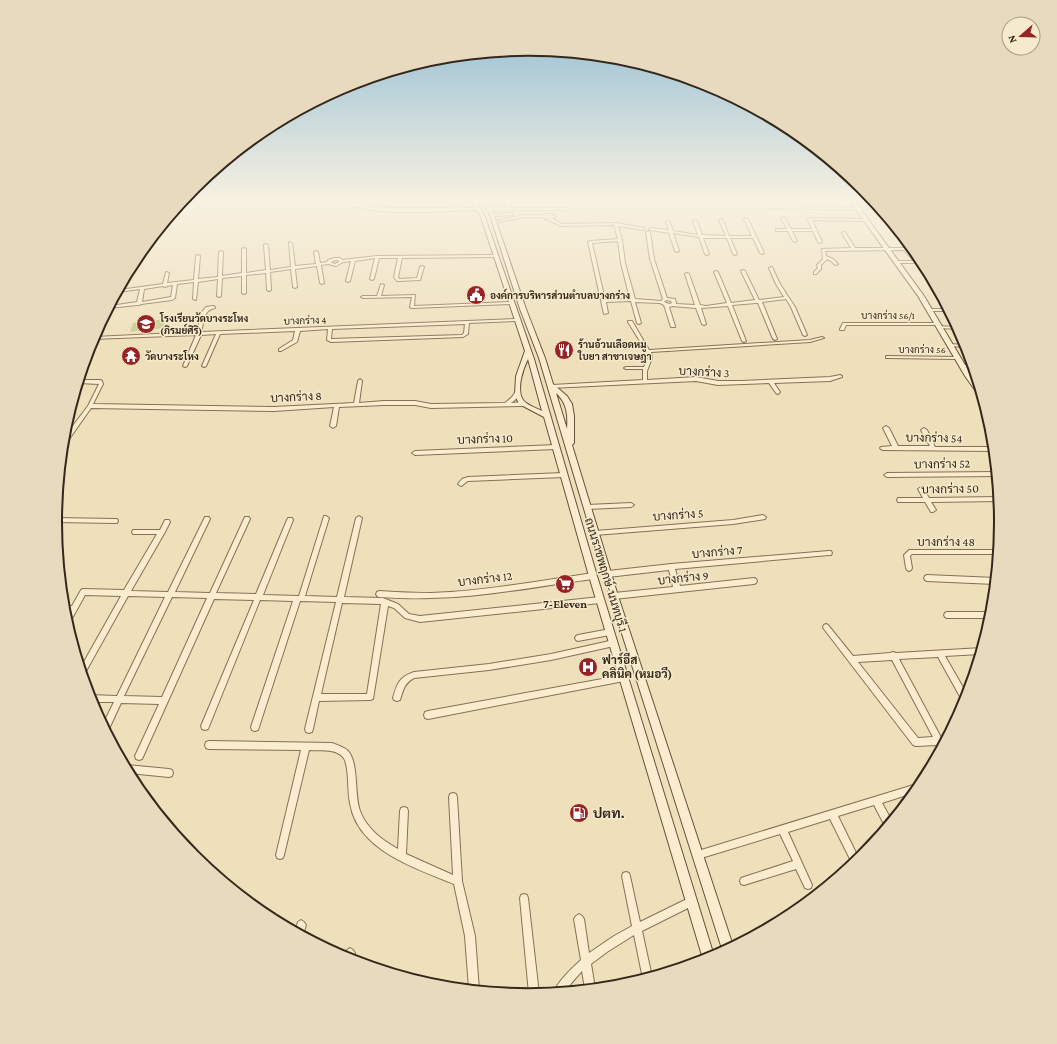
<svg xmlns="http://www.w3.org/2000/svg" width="1057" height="1044" font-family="'Crimson Pro',Sarabun,serif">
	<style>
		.green { fill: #c5cd90 }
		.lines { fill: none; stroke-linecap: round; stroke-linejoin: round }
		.street-casing { stroke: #877055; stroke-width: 2 }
		.secondary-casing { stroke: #685139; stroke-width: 2 }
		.street { fill: #faedcf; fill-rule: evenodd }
		.secondary { fill: #faedcf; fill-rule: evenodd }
		.labels { text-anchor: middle; stroke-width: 3; stroke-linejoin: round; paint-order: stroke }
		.far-poi-label { font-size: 10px; font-weight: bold; fill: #35281b; stroke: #f6eacc; text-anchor: start }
		.far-street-label { font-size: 10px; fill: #35281b; stroke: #f6eacc }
		.street-label { font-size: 12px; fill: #35281b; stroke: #f6eacc }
		.poi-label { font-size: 12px; font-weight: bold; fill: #35281b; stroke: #f6eacc }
		.near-poi-label { font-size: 14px; font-weight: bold; fill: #35281b; stroke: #f6eacc; text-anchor: start }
		.rim { fill: none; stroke: #35281b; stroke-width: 2 }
	</style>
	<rect width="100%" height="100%" fill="#efe0bc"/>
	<path class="green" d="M167 319 164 328 130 332 133 323Z"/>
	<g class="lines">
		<defs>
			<g id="street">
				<path d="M383 200H387L385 206 382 205Z"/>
				<path d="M406 200H410L409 206 407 207 405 206Z"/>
				<path d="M430 200H434L432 206 429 205Z"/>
				<path d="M454 200H458L456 209 454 210 452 209Z"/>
				<path d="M458 200H462L461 209 459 210 457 209Z"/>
				<path d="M497 200H501L499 205 496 204Z"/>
				<path d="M507 200H511L510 208H569L571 209 569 210H489L487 209 489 208H506Z"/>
				<path d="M768 206 854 208 856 207H879L881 209H859L857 210 767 208V206Z"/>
				<path d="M512 213H513V215L492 216 490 215 492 214Z"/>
				<path d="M547 214H552L555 216V218H551L562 224 616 223 644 228V230H643L618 226 622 240 625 263 635 299 661 301 663 299 650 259 646 232 648 231 650 232 654 259 667 298 675 299 676 303V304L695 305 685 274 687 273 689 274 700 305 706 306 727 303 714 272 716 271 718 272 731 303 755 300 741 271 743 270 745 271 759 300 784 297 776 284 769 268 772 267 780 284 795 307 807 335 805 336 803 335 791 307 786 299 762 302 777 339 775 340 773 339 758 303H756L732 305 746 341 744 342 742 341 728 306 701 308 706 324 704 325 702 324 696 308 672 306 669 307 675 326V327H671L664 305 660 303 635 302 641 323 639 324 637 323 631 301 606 302 608 313 604 314 588 242 590 241 618 239 614 225 561 226 547 219H545L544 217H524L494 223 492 222 524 215H544ZM618 241 621 263 630 299 605 300 592 243ZM667 300 671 301 672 303 669 304 664 302 665 301Z"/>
				<path d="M782 217H784L791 229H812L808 219 810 218 865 219 867 220 865 221 812 220 822 242 820 243 818 242 813 231H792L797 241 795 242 793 241 788 231H776V229H787L781 218Z"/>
				<path d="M745 218 748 219 764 253 763 254 760 253 753 238H730L737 254 735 255 733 254 727 238H703L709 254 707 255 705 254 699 237 673 233 679 251 677 252 675 251 669 233 651 230 649 229 651 228 669 230 666 222 668 221 670 222 673 231 698 235 693 221 695 220 697 221 702 235 726 236 719 220 721 219 723 220 729 236H752L744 219Z"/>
				<path d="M843 232H845L855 248H912L914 250H908L916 259 913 260 904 250 825 251 826 256 833 259 838 264 835 265 831 261 827 259 821 265V269L816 274H814V272L818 268 817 265 823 259 822 249 851 248 842 233Z"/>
				<path d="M289 242 292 243 295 266 316 264 314 252 316 251 318 252 320 263 327 262 328 260 334 258H340L342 260 377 256 495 255 497 256 495 257 402 258 398 277 399 279 417 278 420 267 422 266 424 267 420 280 398 281H397L394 277 398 258H379L374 279 372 280 370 279 375 258 355 261 350 281 348 282 346 281 351 261 343 262 336 266 328 264 321 265 324 283 322 284 320 283 317 266 295 269 297 287 295 288 293 287 291 269 270 272 271 290 269 291 267 290 266 273 246 275V293L244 294 242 293V276L222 278 221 296 219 297 217 296 218 279 198 282 196 300 193 299 194 282 177 284 175 298 172 300 141 304 139 305H137L109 308 110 306 137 302 140 289 118 292 119 290 163 284 166 272 169 273 167 283 194 280 196 256 198 255 200 256 198 279 218 277 219 252 221 251 223 252 222 276 242 273V249L244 248 246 249V273L266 270 264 245 266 244 268 245 270 270 291 267ZM335 260H338L339 262 335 264 332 263 331 262ZM173 285 171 297 142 302 144 289 163 286 165 287 167 286Z"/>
				<path d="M895 261H923L924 263H896L894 262Z"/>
				<path d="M381 284 384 285 381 296 415 295 414 306 511 302 513 303 511 304 412 308 410 307 412 297 363 298 361 297 363 296H377Z"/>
				<path d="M213 306 215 307V308C203 310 204 322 201 332L516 319 518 320 516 321 469 323 468 334 463 337 331 342 327 340 328 329 300 331 297 342 281 351H279V349L293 340 295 331 220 334 206 366 204 367 202 366 216 334 201 335 187 366 185 367 183 366 196 335 92 339 94 337 197 332 202 312 206 307ZM465 324 464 333 462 335 331 339 332 329Z"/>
				<path d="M927 309H948L950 311H927Z"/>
				<path d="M628 321H632L649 350 810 340 822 337 824 338 810 342 651 352 652 358 647 371V380L696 377 718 381H741L830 377 840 375 842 376V377L830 381 774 383 780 392 778 394 776 393 769 383 718 385 696 381 550 388V387L552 385 643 380V369H626L624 368 626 367H644L648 358 646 351 628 322Z"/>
				<path d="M843 323H937L939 324 937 325H846L844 330H840V329Z"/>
				<path d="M937 326 958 327 959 329 939 328 937 327Z"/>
				<path d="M948 344 967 345V347L950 346H948Z"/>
				<path d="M886 356 957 357 959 358 957 359 888 358H886Z"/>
				<rect x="961" y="365" width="12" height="2"/>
				<path d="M360 379 362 381 359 403 384 401H415L431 404 505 403 512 397 516 391 518 390 520 392 516 399 511 403 524 402 527 404 524 406 431 408 415 405H384L339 407 336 426 333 428 330 426 334 407 274 411 91 408 65 445 63 446 64 439 70 431H65V427H72L88 406 99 384 79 383 80 380H100L102 381 103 384 93 404 274 407 354 403 358 381Z"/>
				<path d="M886 426 889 428 898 446H930L921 430 924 428 927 430 935 447H994V451L883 450 881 449 880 448 881 447 892 446 883 428Z"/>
				<path d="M556 445 559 447 556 449 415 455 412 453 415 451Z"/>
				<path d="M997 472V476L887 477 884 475 887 473Z"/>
				<path d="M564 473 567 475 564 477 468 481C465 482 464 485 461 486L458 484 462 479 468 477Z"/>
				<path d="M921 487 923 488 929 498 999 497V501L931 502 936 510 933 512H931L925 502H898L897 500 898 498H923L918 489Z"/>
				<path d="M631 503 634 505 631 507 587 509 584 507 587 505Z"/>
				<path d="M763 515 766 517 765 519 733 524 595 535H593L592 533 593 531H595L733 520Z"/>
				<path d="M324 516H326L329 518 305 596 337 597 356 518 359 516 362 518 344 597 383 598 398 604 409 614 420 616 600 597 602 598 603 600 602 602 600 603 420 622 405 618 394 608 388 606 373 699 370 700 319 701 313 729 312 732 309 733 306 732 305 729 336 602 300 601 259 727 258 730 255 731 252 730 251 727 293 601 260 600 208 729 205 730 202 729 201 726 254 600 214 599 142 759 139 760 136 759 135 756 159 704 121 703 108 731H107L103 724 114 702H91L89 695 117 696 165 597 128 596 85 673 83 674 81 667 121 596 85 595 69 624 68 625 66 618 69 612H64V606H72L81 590 83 589 124 590 157 534H133L132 532 133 530H160L165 520H169L170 522 165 532 131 591 168 592 204 519 205 517H209L210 519 175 592 210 593 244 519 245 517H249L250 519 216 593 256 594 287 520 288 518H292L293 520 263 595 299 596ZM172 597 207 598 162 697 124 696ZM342 603 381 604 367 694H321Z"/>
				<path d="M56 518 115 519H117L118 521 117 523H115L56 522Z"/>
				<path d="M909 550H999L998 554H912L910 556 912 568 911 570 909 571 907 570 906 568 904 555Z"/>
				<path d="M829 551H831L832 553 831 555H829L675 569 680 586 754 578 756 579 757 581 756 583 754 584 614 599 612 598 611 596 612 594 614 593 673 587 669 570 608 577 606 576 605 574 606 572 608 571 671 564Z"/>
				<path d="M593 573 595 574 596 576 595 578 593 579C539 586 485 597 431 598 414 599 396 598 379 597L377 596 376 594 377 592 379 591C396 592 414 593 431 593 485 591 539 581 593 573Z"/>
				<path d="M927 575 996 578 995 584 927 581 925 580 924 578 925 576Z"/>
				<path d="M947 612H993L991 618H947L945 617 944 615 945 613Z"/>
				<path d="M826 624 828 625 853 656 890 653 893 652 896 653 982 648 980 654 945 656 968 696 965 703 963 702 938 657 899 659 944 743 940 750 937 745 916 746 913 745 824 629 823 627 824 625ZM892 660 933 737 918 738 858 662Z"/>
				<path d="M610 629 612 630 613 632 612 634 610 635 578 641 576 640 575 638 576 636 578 635Z"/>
				<path d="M614 640 616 641 617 643 616 645 614 646 551 660 489 670 414 678C404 683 403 691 400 700L397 701 394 700 393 698C397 684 399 677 414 672L489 664 551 654Z"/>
				<path d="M624 675 627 676 628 678 627 680 624 681 428 719 425 718 424 715 425 712 428 711Z"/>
				<path d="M209 741 332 743C337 745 344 747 348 751 359 763 354 795 360 811 367 829 382 840 398 849L400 811 401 808 404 807 407 808 408 811 406 854 453 875 449 797 450 794 453 793 456 794 457 797 462 881 475 936 479 990 469 989 465 936 454 884C427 873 389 860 368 838 359 829 352 816 350 803 347 792 350 763 342 756 333 748 320 751 309 750L284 855 283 858 280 859 277 858 276 855 301 750 209 749 206 748 205 745 206 742Z"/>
				<path d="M127 765 169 769 172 770 173 773 172 776 169 777 129 773 125 766Z"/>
				<path d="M920 783 922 784 916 792 882 803 892 821 886 828 874 805 838 816 859 859 853 865 830 819 788 832 812 885 811 888 808 889 805 888 796 869 744 885 741 884 740 881 741 878 793 861 780 834 698 859 695 858 694 855 695 852 698 851Z"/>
				<path d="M626 872 629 873 630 876 640 922 691 897 694 899 696 902 694 905 642 931 652 977 643 979 634 935 607 952 591 964 595 988 585 989 582 971 574 980 565 991 554 992C558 981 572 968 581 960L574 919 576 916 579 914 582 916 584 919 589 953 614 936 632 926 622 876 623 873Z"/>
				<path d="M524 894 527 895 528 898 539 994 529 995V994L520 898 521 895Z"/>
				<path d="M301 920 304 922 306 925 303 935 295 931 298 922Z"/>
				<path d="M350 948 353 950 355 953 353 961 345 957 347 950Z"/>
			</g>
			<g id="secondary">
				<path d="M335 200H344L372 207 390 208H475L471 200H476L485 217 534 359 597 576 714 956 703 961V959L589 576 544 417 523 406 518 402 515 395 516 376 525 351 481 217 477 210C434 211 375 218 335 200ZM528 359 542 411C536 408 527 405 523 400 516 389 523 369 528 359Z"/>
				<path d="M481 200H486L494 215 526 309 545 358 553 384 567 396 572 404 574 416V443L572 445 618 596 733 946 723 952 610 596 539 358 520 309 490 215ZM556 393C567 403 568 414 567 429Z"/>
				<path d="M849 200H854L924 296 971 375 979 387 982 397H980L965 376 918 296Z"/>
			</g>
		</defs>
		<use href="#street" class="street-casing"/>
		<use href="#secondary" class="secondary-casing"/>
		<use href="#street" class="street"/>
		<use href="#secondary" class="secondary"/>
	</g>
	<linearGradient id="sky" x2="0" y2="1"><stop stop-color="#8bb9d4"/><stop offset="0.58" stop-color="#f8f1e1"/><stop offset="1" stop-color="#f8f1e1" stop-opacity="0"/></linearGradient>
	<rect width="1057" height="347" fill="url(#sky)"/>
	<defs>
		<symbol id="civic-disc" viewBox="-11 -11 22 22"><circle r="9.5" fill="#982324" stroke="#f6eacc"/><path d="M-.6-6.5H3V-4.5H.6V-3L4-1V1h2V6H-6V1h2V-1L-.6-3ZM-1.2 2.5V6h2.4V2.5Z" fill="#fff"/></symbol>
		<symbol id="school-disc" viewBox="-11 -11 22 22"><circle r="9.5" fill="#982324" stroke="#f6eacc"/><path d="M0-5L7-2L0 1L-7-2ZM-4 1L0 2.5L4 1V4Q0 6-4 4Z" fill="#fff"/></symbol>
		<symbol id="restaurant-disc" viewBox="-11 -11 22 22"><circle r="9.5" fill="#982324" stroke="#f6eacc"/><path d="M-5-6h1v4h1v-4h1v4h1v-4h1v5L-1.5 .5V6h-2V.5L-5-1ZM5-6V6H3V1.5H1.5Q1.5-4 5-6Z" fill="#fff"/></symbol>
		<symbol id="temple-disc" viewBox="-11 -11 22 22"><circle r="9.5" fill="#982324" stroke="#f6eacc"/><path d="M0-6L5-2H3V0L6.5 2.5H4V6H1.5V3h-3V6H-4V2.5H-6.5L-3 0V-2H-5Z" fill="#fff"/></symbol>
		<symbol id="supermarket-disc" viewBox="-11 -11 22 22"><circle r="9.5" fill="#982324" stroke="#f6eacc"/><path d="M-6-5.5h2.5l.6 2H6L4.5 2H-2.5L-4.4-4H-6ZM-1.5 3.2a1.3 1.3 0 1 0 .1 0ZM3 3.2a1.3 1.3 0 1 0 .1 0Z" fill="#fff"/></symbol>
		<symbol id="hospital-disc" viewBox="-11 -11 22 22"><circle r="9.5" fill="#982324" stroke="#f6eacc"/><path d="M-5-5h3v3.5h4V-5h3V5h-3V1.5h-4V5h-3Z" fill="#fff"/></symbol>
		<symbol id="fuel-disc" viewBox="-11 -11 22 22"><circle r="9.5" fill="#982324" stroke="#f6eacc"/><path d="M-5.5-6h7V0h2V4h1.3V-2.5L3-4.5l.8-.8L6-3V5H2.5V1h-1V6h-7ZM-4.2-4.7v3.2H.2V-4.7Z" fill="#fff"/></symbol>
	</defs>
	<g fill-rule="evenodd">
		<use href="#civic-disc" x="465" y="284" width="22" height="22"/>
		<use href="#school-disc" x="135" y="313" width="22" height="22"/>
		<use href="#restaurant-disc" x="553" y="339" width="22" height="22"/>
		<use href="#temple-disc" x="120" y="345" width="22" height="22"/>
		<use href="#supermarket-disc" x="554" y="573" width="22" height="22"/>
		<use href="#hospital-disc" x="577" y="656" width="22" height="22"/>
		<use href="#fuel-disc" x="568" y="802" width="22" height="22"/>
	</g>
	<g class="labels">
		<g class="far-poi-label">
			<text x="490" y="299">องค์การบริหารส่วนตำบลบางกร่าง</text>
			<text x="160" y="322">โรงเรียนวัดบางระโหง<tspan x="160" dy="12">(ภิรมย์ศิริ)</tspan></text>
			<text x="578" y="348">ร้านอ้วนเลือดหมู<tspan x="578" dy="12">ใบยา สาขาเจษฎา</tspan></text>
			<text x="145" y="360">วัดบางระโหง</text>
		</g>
		<g class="far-street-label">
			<text x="888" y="319">บางกร่าง 56/1</text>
			<text transform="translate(305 320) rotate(-2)" y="4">บางกร่าง 4</text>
			<text x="922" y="353">บางกร่าง 56</text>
		</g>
		<g class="street-label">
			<text transform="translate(704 372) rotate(3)" y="4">บางกร่าง 3</text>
			<text transform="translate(296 397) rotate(-3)" y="4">บางกร่าง 8</text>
			<text transform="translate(934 438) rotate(1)" y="4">บางกร่าง 54</text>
			<text transform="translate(485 439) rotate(-2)" y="4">บางกร่าง 10</text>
			<text transform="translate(942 464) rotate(-1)" y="4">บางกร่าง 52</text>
			<text transform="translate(950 489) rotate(-1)" y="4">บางกร่าง 50</text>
			<text transform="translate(678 515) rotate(-4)" y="4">บางกร่าง 5</text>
			<text x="946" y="546">บางกร่าง 48</text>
			<text transform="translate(717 552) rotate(-5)" y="4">บางกร่าง 7</text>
			<text transform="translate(606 575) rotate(73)" y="4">ถนนราชพฤกษ์-นนทบุรี 1</text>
			<text transform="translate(683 578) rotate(-6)" y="4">บางกร่าง 9</text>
			<text transform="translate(485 579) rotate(-7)" y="4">บางกร่าง 12</text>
		</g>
		<g class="poi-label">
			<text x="565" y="608">7-Eleven</text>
			<text x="602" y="664" text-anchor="start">ฟาร์อีส<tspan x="602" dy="14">คลินิค (หมอวี)</tspan></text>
		</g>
		<g class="near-poi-label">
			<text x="593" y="818">ปตท.</text>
		</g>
	</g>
	<path d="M0 0H1057V1044H0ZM62 522a466 466 0 1 1 932 0a466 466 0 1 1-932 0Z" fill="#e7dabe" fill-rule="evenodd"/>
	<path class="rim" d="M62 522a466 466 0 1 1 932 0a466 466 0 1 1-932 0Z"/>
	<g transform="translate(1021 36) rotate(250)"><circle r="19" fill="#f6eacc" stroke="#a99c85"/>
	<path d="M0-3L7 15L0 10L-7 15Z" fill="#982324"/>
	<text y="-6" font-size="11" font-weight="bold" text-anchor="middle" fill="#35281b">N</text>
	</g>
</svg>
